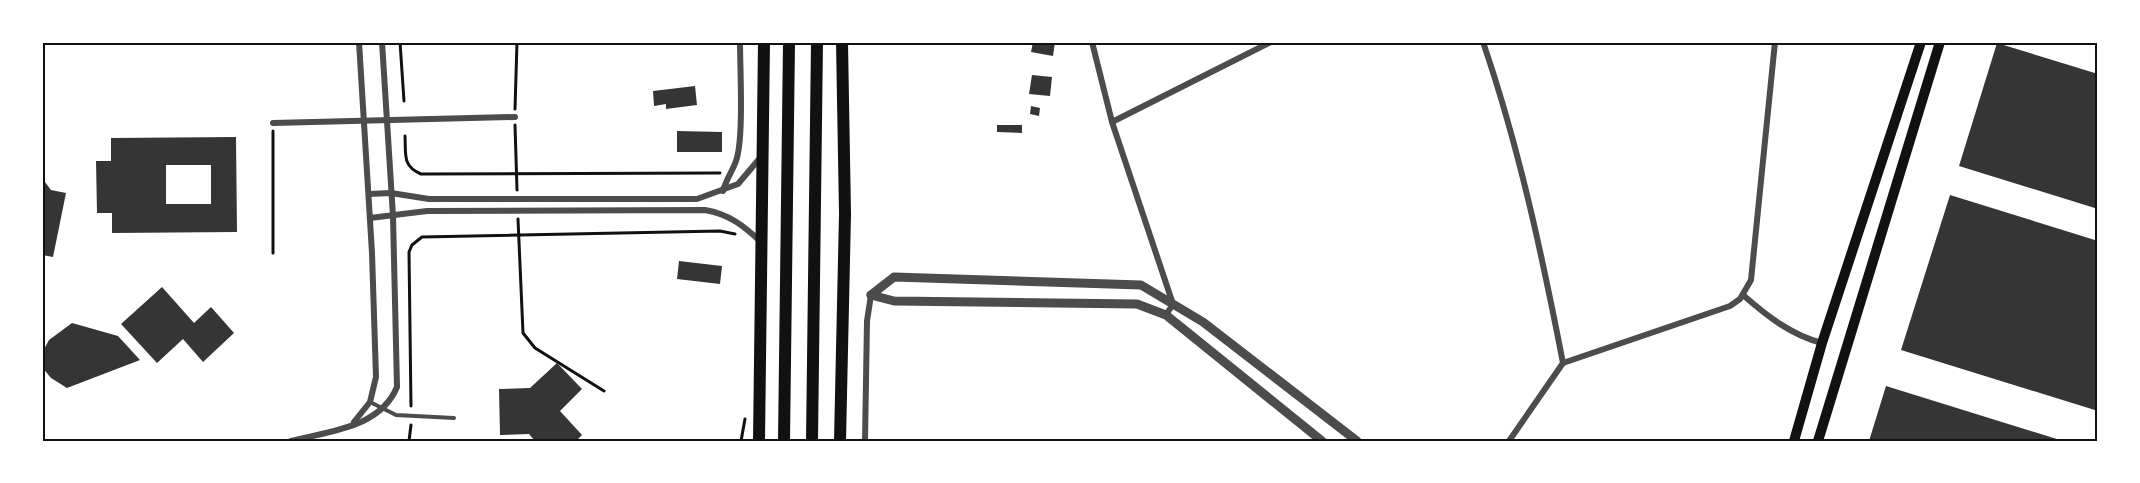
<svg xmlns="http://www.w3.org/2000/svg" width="2140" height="483" font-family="Arial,sans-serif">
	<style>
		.building { fill: #353535; fill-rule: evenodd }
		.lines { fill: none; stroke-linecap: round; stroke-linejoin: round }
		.path { stroke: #111; stroke-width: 3 }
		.service { stroke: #4c4c4c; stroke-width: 4 }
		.minor { stroke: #4c4c4c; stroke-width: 6 }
		.tertiary { stroke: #4c4c4c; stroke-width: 9 }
		.secondary { stroke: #111; stroke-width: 10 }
		.trunk { stroke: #111; stroke-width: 12 }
		.neatline { fill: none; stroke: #111; stroke-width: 2 }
	</style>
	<rect width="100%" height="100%" fill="#fff"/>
	<g class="building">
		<path d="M1033 42H1055L1053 56 1031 52Z"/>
		<path d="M1997 43 2098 74V209L1959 166Z"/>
		<path d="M1032 75 1052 77 1050 96 1029 94Z"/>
		<path d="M695 86 697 105 666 109V104L654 106 653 91Z"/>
		<path d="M1031 106 1040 108 1039 116 1030 114Z"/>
		<path d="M997 125H1022V133L997 132Z"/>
		<path d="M677 131 722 132V152H677Z"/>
		<path d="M236 137 237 232 112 233V213H97L96 161H111V138ZM166 165H211V204H166Z"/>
		<path d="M42 178 51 190 66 193 53 257 42 255Z"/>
		<path d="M1950 195 2098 241V411L1901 350Z"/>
		<path d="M679 261 722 266 720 284 677 279Z"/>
		<path d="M162 287 194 323 211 307 234 333 203 362 183 339 157 363 121 324Z"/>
		<path d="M72 323 118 336 140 360 67 388 51 378 42 367V353L49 340Z"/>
		<path d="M557 363 582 389 560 411 582 435 576 441H535L529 434 500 435 499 389 530 388Z"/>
		<path d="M1886 386 2060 440V441H1869Z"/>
	</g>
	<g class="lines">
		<g class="path">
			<path d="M400 42 404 101"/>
			<path d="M515 109 517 42"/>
			<path d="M515 125 517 190"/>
			<path d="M405 136C406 154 402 166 421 174L720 173"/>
			<path d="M518 219 523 333 535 348 604 391"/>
			<path d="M273 253V131"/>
			<path d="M411 406 409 252 412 245 422 237 720 231 735 234"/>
			<path d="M409 441 411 425"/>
			<path d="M741 441 745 419"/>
		</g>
		<path class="service" d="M370 402 396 415 454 418"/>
		<g class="minor">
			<path d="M1092 42 1112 122 1173 304 1166 315"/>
			<path d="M1483 42C1519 147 1542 255 1563 363L1509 441"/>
			<path d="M1112 122 1271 42"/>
			<path d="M273 123 515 117"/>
			<path d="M723 191C726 180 732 172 736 161 744 139 740 69 740 42"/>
			<path d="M369 194 391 193 429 199H697L738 184 760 158"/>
			<path d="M370 218 427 211 705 210C729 214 744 226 761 242"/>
			<path d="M1743 295C1767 316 1791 335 1822 343"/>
			<path d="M1563 363 1730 306 1740 299 1751 280 1775 42"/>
			<path d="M354 422 370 402 376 377 372 253 359 42"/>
			<path d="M291 441C329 431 380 428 397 387L393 216 382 42"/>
			<path d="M865 441 867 321 871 295"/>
		</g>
		<g class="tertiary">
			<path d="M871 295 894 277 1141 285 1203 322 1357 441"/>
			<path d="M871 295 894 301 1137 304 1166 315 1322 441"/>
		</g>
		<g class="secondary">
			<path d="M1794 441 1822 343 1921 42"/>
			<path d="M1818 441 1940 42"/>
		</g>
		<g class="trunk">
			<path d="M759 441 764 42"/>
			<path d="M784 441 789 42"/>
			<path d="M812 441 817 42"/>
			<path d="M840 441 845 214 842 42"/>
		</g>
	</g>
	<rect width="2140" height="483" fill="none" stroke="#ffffff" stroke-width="87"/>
	<rect x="44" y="44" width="2052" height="396" class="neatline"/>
</svg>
